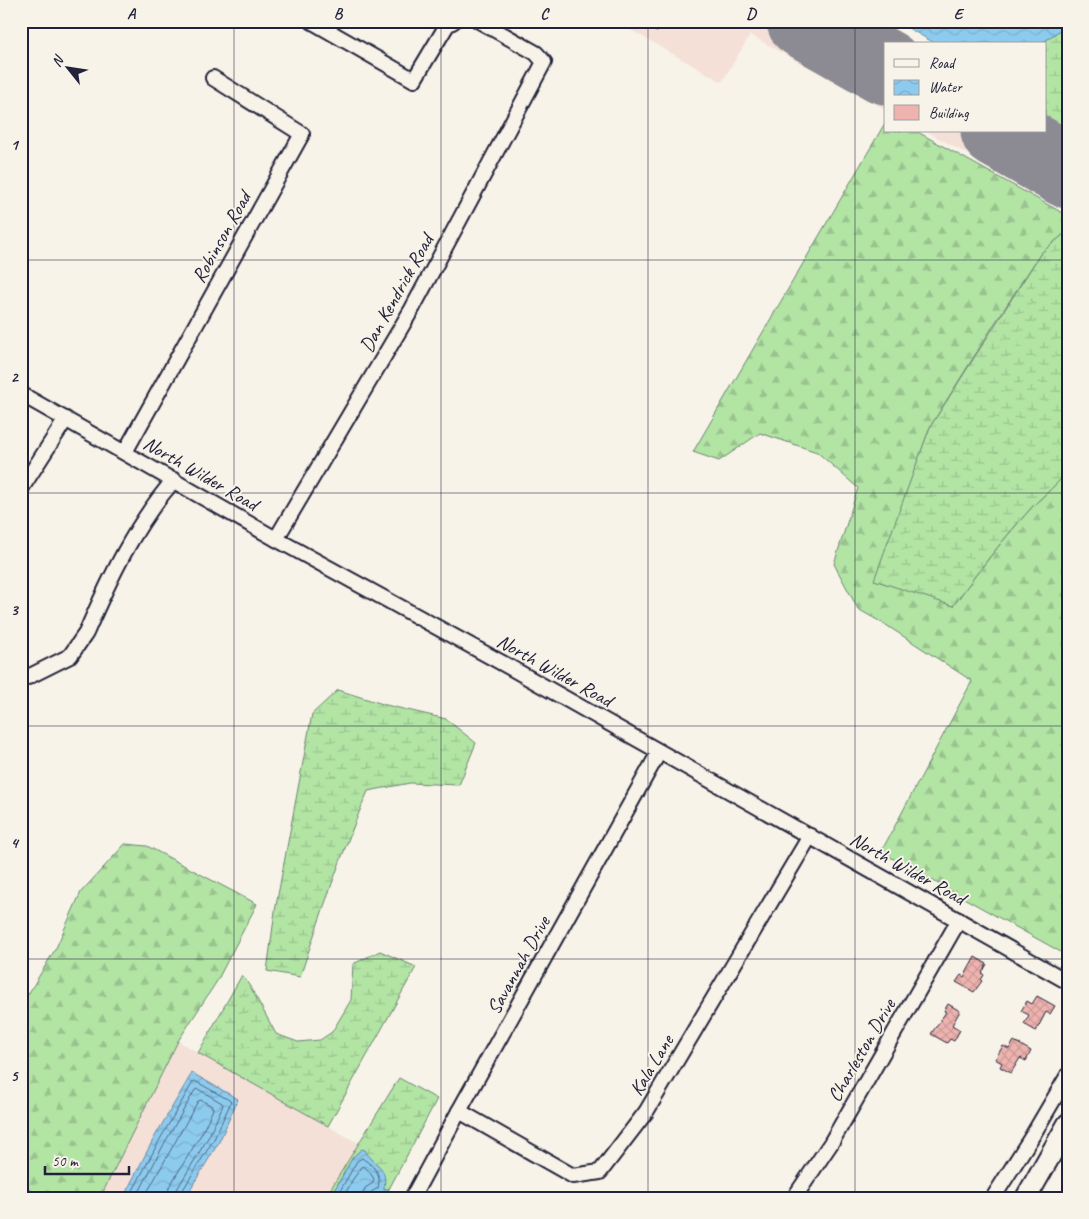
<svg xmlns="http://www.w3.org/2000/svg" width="1089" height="1219" font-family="Caveat,sans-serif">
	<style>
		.built { fill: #f4e0d7 }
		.forest { fill: url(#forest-firs); stroke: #6a8370 }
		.wetland { fill: url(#wetland-marsh); stroke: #6a8370 }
		.water { fill: url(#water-waves); stroke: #6287a6 }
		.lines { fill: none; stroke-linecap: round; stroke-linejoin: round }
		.shore { stroke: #4d6683; stroke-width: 1 }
		.runway { stroke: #8c8a92; stroke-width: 75 }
		.building { fill: url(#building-cross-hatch); stroke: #22223b }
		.minor-casing { stroke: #22223b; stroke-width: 18 }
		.highway-casing { stroke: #22223b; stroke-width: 24 }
		.minor { stroke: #f7f3e8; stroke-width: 14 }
		.highway { stroke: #f7f3e8; stroke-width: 20 }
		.grid { fill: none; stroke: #22223b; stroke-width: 1; stroke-opacity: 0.55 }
		.labels { text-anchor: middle; stroke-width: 4; stroke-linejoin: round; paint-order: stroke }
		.street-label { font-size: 20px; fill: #22223b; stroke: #f7f3e8 }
		.neatline { fill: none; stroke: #22223b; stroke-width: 2 }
		.grid-label { font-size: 16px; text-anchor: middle; font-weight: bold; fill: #22223b }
	</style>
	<defs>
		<pattern id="forest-firs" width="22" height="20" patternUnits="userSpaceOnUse" patternTransform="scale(1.25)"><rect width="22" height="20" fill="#b2e4a4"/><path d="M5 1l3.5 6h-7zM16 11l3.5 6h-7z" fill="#99c38e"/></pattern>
		<pattern id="wetland-marsh" width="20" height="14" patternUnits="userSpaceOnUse" patternTransform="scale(1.25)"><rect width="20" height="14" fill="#b2e4a4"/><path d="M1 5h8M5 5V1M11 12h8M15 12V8" fill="none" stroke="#99c38e"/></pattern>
		<pattern id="water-waves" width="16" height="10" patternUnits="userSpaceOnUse" patternTransform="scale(1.25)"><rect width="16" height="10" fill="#8dcbee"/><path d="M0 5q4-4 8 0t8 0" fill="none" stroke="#79aecd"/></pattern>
		<pattern id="building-cross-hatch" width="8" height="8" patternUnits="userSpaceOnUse" patternTransform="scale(1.25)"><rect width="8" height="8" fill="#eeb3ae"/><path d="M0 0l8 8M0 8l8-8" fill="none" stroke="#cc9a97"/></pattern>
	</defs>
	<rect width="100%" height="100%" fill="#f7f3e8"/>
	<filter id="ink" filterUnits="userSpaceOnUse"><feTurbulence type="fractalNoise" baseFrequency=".02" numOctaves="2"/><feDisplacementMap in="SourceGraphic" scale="10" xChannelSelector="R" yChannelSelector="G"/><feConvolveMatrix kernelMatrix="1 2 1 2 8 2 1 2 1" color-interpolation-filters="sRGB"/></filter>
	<g filter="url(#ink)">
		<g class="built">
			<path d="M615 21H863L898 44H885V109L750 35 722 82Z"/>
			<path d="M926 131H1036L1068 151V211Z"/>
			<path d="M178 1041 358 1143 325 1198H185L219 1142 154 1138 123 1198H100Z"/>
		</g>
		<g class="forest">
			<path d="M885 123V131H916L1068 216V236L1064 234 1041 253 995 323 930 427 914 472 953 606C978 571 1004 538 1033 506 1045 494 1058 484 1068 470V956L881 852 972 681 886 625 858 609 834 564 858 488 817 452 760 433 719 461 693 452Z"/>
			<path d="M125 844 147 846 257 904 217 981 178 1041 100 1198H42L21 1184V1006L56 948 81 892Z"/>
		</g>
		<g class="wetland">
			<path d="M1064 27 1068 30V135L1045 122V44H1041Z"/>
			<path d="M1064 234 1068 236V470C1058 484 1045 494 1033 506 1004 538 978 571 953 606L874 580 930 427 1041 253Z"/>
			<path d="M338 690 386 705 446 719 476 743 459 785 410 783 368 791C342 852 321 914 300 977L267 971 275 911 312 714Z"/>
			<path d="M380 951 416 967 328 1126 198 1053 242 975 251 988 276 1034 298 1042 320 1040 332 1032 351 1000 353 964Z"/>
			<path d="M399 1078 437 1099 389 1189H383C384 1163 377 1167 362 1149L353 1157 330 1198H325Z"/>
		</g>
		<g class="water">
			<path d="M896 21H1068V30L1064 27 1041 44H936Z"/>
			<path d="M192 1073 238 1099 219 1142 185 1198H123L154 1138Z"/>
			<path d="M362 1149 365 1150C374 1167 388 1164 384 1189H389L386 1196 381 1194 375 1195 373 1198H330L353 1157Z"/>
		</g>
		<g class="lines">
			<g class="shore">
				<path d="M129 1198 159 1141 193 1082 195 1081 229 1100 231 1102 214 1139 181 1193V1198"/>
				<path d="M136 1198 164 1144 195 1090 198 1089 222 1103 223 1105 209 1136 176 1191 174 1198"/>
				<path d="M144 1198 198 1101 201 1100 212 1106 213 1109 202 1133 169 1187 167 1198"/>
				<path d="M336 1198 357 1161 362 1158C373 1166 382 1172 378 1188L371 1192 369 1198"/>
				<path d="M343 1198 353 1179 363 1166 368 1170 374 1179 373 1183 365 1188 362 1198"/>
			</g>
			<g class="runway">
				<path d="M804 21 885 67"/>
				<path d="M998 131 1068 171"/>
			</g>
		</g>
		<g class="building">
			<path d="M638 21H664L657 32Z"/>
			<path d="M975 957 987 964 982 973 984 975 981 980 982 981 974 992 956 982 961 975 964 977Z"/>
			<path d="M1037 996 1055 1006 1050 1014 1046 1012 1036 1031 1024 1024 1029 1015 1021 1011 1027 1001 1032 1004Z"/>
			<path d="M948 1004 960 1011 952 1025 960 1030 954 1041 950 1039 947 1043 931 1034 946 1012 944 1011Z"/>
			<path d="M1014 1041 1031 1051 1026 1061 1020 1058 1011 1073 1000 1067 1002 1063 995 1059 1003 1046 1009 1049Z"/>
		</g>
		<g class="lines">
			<defs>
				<g id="minor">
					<path d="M311 21 414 80 447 25 454 21"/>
					<path d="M21 394 276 539 504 664 1068 982"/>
					<path d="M125 452 302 134 213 78"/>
					<path d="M21 489 66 419"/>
					<path d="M276 539 412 309 544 62 536 53 479 21"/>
					<path d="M28 677 70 656 86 633C109 580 135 524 174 480"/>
					<path d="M459 1111 573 1176 600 1172 646 1112 810 836"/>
					<path d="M412 1198 459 1111 659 752"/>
					<path d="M794 1198 831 1143 959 920"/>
					<path d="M993 1198 1031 1138 1068 1075"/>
				</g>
				<path id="highway" d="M1026 1198 1068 1124"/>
			</defs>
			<use href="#minor" class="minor-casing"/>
			<use href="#highway" class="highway-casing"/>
			<use href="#minor" class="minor"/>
			<use href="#highway" class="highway"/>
		</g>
	</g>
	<path class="grid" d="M234 21V1198M441 21V1198M648 21V1198M855 21V1198M21 260H1068M21 493H1068M21 726H1068M21 959H1068"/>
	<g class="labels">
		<g class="street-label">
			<text transform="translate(221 237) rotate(-61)" y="7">Robinson Road</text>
			<text transform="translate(396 293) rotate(-61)" y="7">Dan Kendrick Road</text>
			<text transform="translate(201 473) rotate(30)" y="7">North Wilder Road</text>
			<text transform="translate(555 670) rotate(29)" y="7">North Wilder Road</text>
			<text transform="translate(908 868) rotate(29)" y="7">North Wilder Road</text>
			<text transform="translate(518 965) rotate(-61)" y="7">Savannah Drive</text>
			<text transform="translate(861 1050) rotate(-60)" y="7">Charleston Drive</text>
			<text transform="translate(651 1065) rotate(-59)" y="7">Kala Lane</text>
		</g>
	</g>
	<rect width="1089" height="1219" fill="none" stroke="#f7f3e8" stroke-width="55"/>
	<rect x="884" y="42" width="162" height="90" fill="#f7f3e8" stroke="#a29fa3"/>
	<rect x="894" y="59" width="25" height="8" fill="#f7f3e8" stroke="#a29fa3"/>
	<text x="929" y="68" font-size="15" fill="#22223b">Road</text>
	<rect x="894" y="80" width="25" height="15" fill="url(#water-waves)" stroke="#a29fa3"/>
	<text x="929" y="92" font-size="15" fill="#22223b">Water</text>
	<rect x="894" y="105" width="25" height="15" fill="#eeb3ae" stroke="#a29fa3"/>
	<text x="929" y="118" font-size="15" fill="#22223b">Building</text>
	<g transform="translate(68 68) rotate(300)" stroke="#f7f3e8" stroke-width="4" paint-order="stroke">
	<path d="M0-4L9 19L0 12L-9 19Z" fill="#22223b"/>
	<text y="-8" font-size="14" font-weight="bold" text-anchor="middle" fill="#22223b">N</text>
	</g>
	<path d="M45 1166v8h84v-8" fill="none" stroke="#22223b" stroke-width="2.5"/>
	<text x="52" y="1166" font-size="15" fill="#22223b" stroke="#f7f3e8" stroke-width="4" paint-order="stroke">50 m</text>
	<rect x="28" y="28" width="1034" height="1164" class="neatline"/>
	<g class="grid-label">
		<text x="131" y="19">A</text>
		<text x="338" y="19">B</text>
		<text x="544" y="19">C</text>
		<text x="751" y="19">D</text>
		<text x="958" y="19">E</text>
		<text x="14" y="150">1</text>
		<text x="14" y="382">2</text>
		<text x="14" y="615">3</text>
		<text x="14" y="848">4</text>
		<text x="14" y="1081">5</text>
	</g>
</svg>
